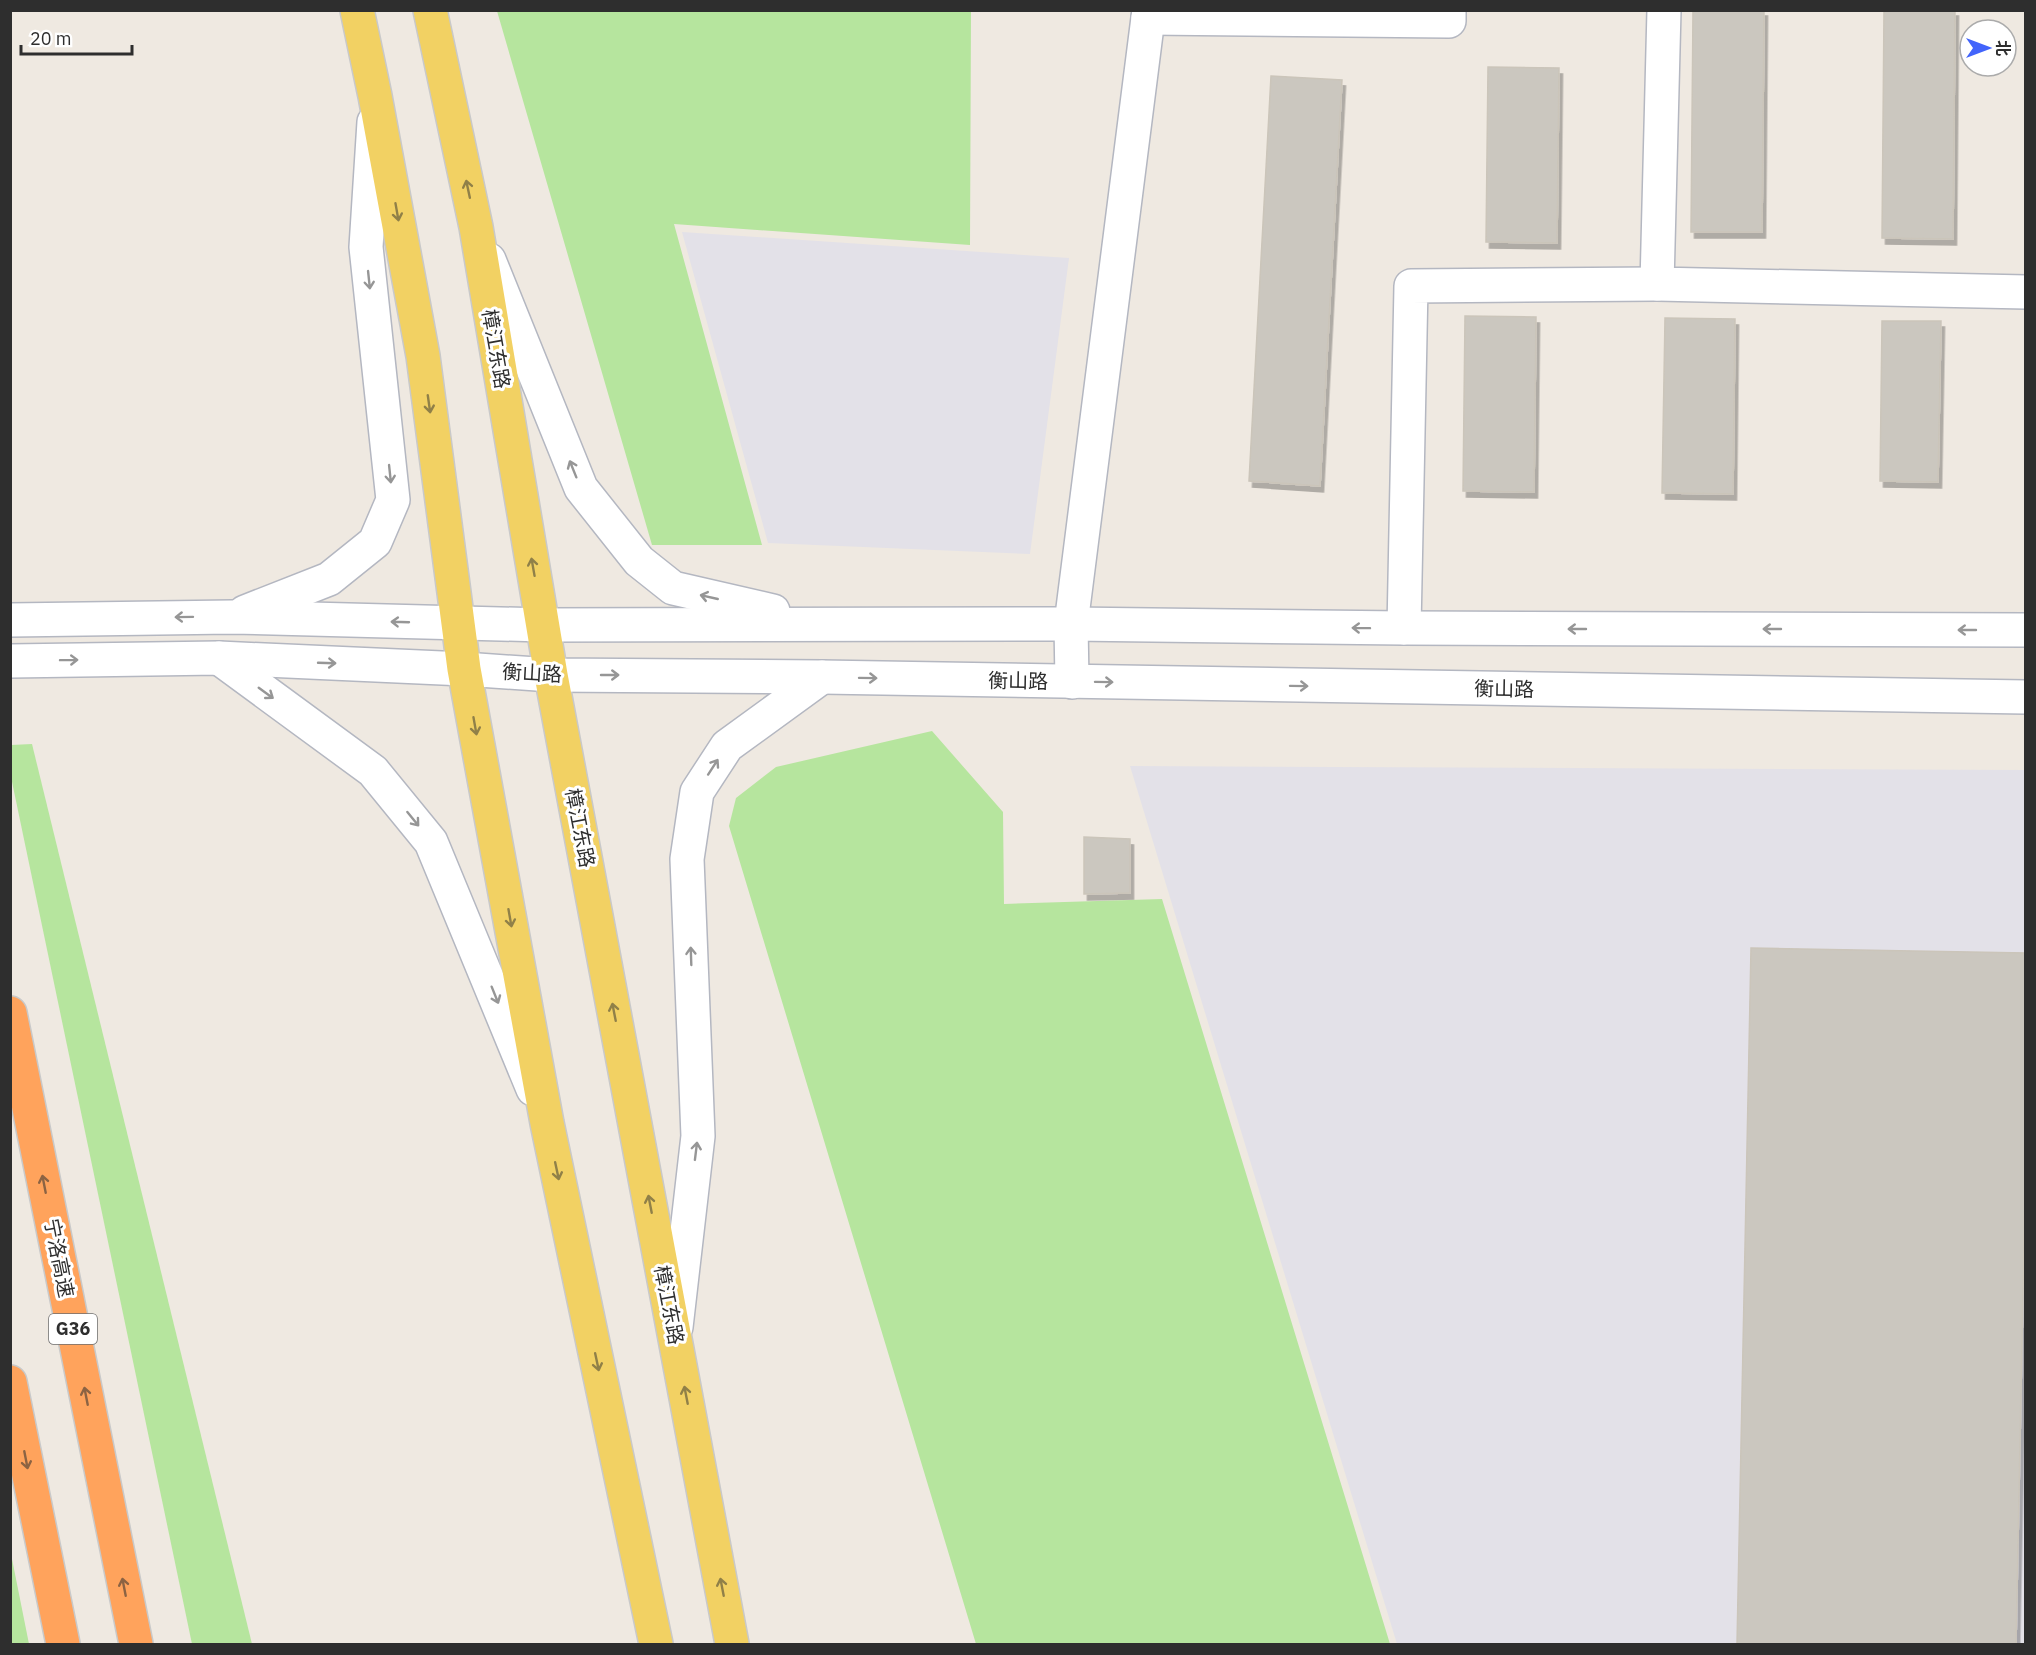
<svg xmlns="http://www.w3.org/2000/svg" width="2036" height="1655" font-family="'IBM Plex Sans','Noto Sans SC',sans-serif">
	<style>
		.industrial { fill: #e3e1e8 }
		.green { fill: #b6e59e }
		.building { fill: #cbc7bf; stroke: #cbc5ba; stroke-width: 1.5; filter: url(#shadow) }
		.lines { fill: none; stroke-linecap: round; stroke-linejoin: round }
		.minor-casing { stroke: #b4b7c1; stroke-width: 36 }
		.major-casing { stroke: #c9c9c9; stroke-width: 36 }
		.highway-casing { stroke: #c9c9c9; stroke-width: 36 }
		.minor { stroke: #fff; stroke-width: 33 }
		.major { stroke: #f2d163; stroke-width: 33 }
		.highway { stroke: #ffa35c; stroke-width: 33 }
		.oneway { stroke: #908048 }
		.oneway2 { stroke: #969696 }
		.oneway3 { stroke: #8c6343 }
		.labels { text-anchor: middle; stroke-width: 6; stroke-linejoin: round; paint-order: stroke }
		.shield { fill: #fff; stroke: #6d6d6d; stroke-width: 1.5 }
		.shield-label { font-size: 18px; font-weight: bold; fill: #2e2e2e }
		.street-label { font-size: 20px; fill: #2e2e2e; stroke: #fff }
	</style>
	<defs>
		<filter id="shadow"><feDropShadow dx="3.5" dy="6" stdDeviation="0" flood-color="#0004"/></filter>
	</defs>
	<rect width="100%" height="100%" fill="#efe9e1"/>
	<g class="industrial">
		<path d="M682 232 1069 258 1030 554 768 543Z"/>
		<path d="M1130 766 2025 770V1644H1397Z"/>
	</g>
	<g class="green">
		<path d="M497 11H971L970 245 674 224 762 545H652Z"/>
		<path d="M932 731 1003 812 1004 904 1162 899 1390 1644H976L729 826 736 798 776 767Z"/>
		<path d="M32 744 252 1644H192L11 777V745Z"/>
		<path d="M11 1554 29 1644H11Z"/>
	</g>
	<g class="building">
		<path d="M1693 10H1764L1762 232H1691Z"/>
		<path d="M1884 10H1955L1953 239 1882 238Z"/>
		<path d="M1488 67 1559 68 1557 243 1486 242Z"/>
		<path d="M1271 76 1342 80 1320 486 1249 481Z"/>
		<path d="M1465 316 1536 317 1534 492 1463 491Z"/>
		<path d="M1665 318 1735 319 1733 494 1662 493Z"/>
		<path d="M1882 321H1941L1938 482 1880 481Z"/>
		<path d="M1084 837 1130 839V893L1084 894Z"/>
		<path d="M1751 948 2026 953V1140L2016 1644H1737Z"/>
	</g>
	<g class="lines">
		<defs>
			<g id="minor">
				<path d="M1664 10 1657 284 2026 292"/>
				<path d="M1148 18 1449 21V10"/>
				<path d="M489 260 581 488 639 561 673 588 773 611"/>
				<path d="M245 612 329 579 375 542 393 500 366 247 374 122"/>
				<path d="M10 620 232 617 543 625 1071 624 1404 628 2026 630"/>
				<path d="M1404 628 1411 286 1657 284"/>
				<path d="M219 658 373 771 431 842 533 1089"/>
				<path d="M10 661 219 658 464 669 551 675 822 677 2026 697"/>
				<path d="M1072 682 1071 624 1149 10"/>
				<path d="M676 1327 698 1136 687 859 697 792 727 746 822 677"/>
			</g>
			<g id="major">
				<path d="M357 10 375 96 423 356 464 669 547 1123 656 1644"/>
				<path d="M430 10 476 227 551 675 732 1644"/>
			</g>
			<g id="highway">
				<path d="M10 1013 136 1644"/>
				<path d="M10 1382 63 1644"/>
			</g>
		</defs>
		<use href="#minor" class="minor-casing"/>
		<use href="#major" class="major-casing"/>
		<use href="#highway" class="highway-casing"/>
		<use href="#minor" class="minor"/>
		<use href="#major" class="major"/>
		<use href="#highway" class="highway"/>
	</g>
	<defs><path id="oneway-shaft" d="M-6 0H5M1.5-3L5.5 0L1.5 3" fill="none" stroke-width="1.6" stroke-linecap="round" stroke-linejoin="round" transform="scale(1.5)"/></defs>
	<g class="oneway">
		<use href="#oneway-shaft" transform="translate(468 189) rotate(-102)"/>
		<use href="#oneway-shaft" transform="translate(397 212) rotate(80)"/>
		<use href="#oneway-shaft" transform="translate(429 404) rotate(82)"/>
		<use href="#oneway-shaft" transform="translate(533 567) rotate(-100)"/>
		<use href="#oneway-shaft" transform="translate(475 726) rotate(80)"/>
		<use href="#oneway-shaft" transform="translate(510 918) rotate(80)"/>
		<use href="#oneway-shaft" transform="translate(614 1012) rotate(-101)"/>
		<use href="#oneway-shaft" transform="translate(557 1171) rotate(78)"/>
		<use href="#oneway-shaft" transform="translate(650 1204) rotate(-101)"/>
		<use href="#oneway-shaft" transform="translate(597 1362) rotate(78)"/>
		<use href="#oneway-shaft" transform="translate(686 1395) rotate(-101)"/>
		<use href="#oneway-shaft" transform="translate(722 1587) rotate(-101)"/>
	</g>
	<g class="oneway2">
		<use href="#oneway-shaft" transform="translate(369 280) rotate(84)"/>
		<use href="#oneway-shaft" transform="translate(573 469) rotate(-112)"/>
		<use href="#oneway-shaft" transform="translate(390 474) rotate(84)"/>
		<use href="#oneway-shaft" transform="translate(709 597) rotate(-167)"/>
		<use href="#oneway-shaft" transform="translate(184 617) rotate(179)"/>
		<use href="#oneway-shaft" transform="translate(400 622) rotate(-178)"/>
		<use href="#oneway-shaft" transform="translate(1361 628) rotate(-179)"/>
		<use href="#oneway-shaft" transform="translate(1577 629) rotate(-180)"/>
		<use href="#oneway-shaft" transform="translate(1772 629) rotate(-180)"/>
		<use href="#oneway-shaft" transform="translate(1967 630) rotate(-180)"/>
		<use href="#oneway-shaft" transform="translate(69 660) rotate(-1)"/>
		<use href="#oneway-shaft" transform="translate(327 663) rotate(2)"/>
		<use href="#oneway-shaft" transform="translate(610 675)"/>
		<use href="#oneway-shaft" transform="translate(868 678) rotate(1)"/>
		<use href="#oneway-shaft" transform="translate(1104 682) rotate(1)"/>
		<use href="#oneway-shaft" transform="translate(1299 686) rotate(1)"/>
		<use href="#oneway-shaft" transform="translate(266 693) rotate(36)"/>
		<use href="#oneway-shaft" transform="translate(713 767) rotate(-57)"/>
		<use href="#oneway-shaft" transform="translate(413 819) rotate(51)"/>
		<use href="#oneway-shaft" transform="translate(691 956) rotate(-92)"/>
		<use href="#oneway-shaft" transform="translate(495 995) rotate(68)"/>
		<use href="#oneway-shaft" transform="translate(696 1151) rotate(-83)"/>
	</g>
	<g class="oneway3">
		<use href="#oneway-shaft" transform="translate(44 1184) rotate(-101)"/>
		<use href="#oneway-shaft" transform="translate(86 1396) rotate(-101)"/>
		<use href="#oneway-shaft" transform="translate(26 1460) rotate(79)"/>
		<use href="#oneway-shaft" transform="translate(124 1587) rotate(-101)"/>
	</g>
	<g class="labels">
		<rect class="shield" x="49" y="1314" width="48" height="30" rx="4.5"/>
		<g class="shield-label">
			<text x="73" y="1335">G36</text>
		</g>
		<g class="street-label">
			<text transform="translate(496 349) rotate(80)" y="7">樟江东路</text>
			<text transform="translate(532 673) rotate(3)" y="7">衡山路</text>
			<text transform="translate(1018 681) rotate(1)" y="7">衡山路</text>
			<text transform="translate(1504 689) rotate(1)" y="7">衡山路</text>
			<text transform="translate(580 828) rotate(79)" y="7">樟江东路</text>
			<text transform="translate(59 1258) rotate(79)" y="7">宁洛高速</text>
			<text transform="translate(669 1305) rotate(79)" y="7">樟江东路</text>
		</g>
	</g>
	<rect width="2036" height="1655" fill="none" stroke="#2e2e2e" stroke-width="24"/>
	<g transform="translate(1988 48) rotate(90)"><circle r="28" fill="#ffffff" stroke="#ababab" stroke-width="1.5"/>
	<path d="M0-4.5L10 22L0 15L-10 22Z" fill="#4264fb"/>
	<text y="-9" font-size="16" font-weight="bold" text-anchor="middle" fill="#2e2e2e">北</text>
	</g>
	<path d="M21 45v9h111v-9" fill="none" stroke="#2e2e2e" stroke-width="3"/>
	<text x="30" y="45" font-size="18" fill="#2e2e2e" stroke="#ffffff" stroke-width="4.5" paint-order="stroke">20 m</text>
</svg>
